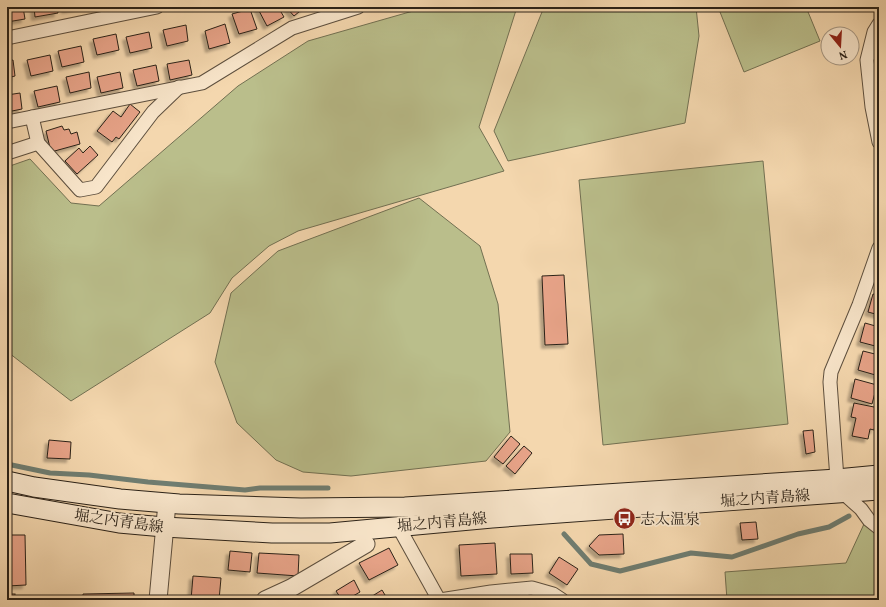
<svg xmlns="http://www.w3.org/2000/svg" width="886" height="607" font-family="Vollkorn,'Noto Serif JP',serif">
	<style>
		.green { fill: #babe8b; stroke: #727052 }
		.lines { fill: none; stroke-linecap: round; stroke-linejoin: round }
		.stream { stroke: #6f7d71; stroke-width: 5 }
		.building { fill: #e7a388; stroke: #2b2218; filter: url(#shadow) }
		.minor-casing { stroke: #5d4f3e; stroke-width: 15 }
		.tertiary-casing { stroke: #5d4f3e; stroke-width: 19 }
		.secondary-casing { stroke: #2b2218; stroke-width: 21 }
		.minor { stroke: #f8e5ca; stroke-width: 13 }
		.tertiary { stroke: #f8e5ca; stroke-width: 17 }
		.secondary { stroke: #f8e5ca; stroke-width: 19 }
		.labels { text-anchor: middle; stroke-width: 3.5; stroke-linejoin: round; paint-order: stroke }
		.street-label { font-size: 15px; fill: #2b2218; stroke: #f8e5ca }
		.poi-label { font-size: 15px; fill: #2b2218; stroke: #f8e5ca; text-anchor: start }
	</style>
	<defs>
		<filter id="shadow"><feDropShadow dx="-3.5" dy="3.5" stdDeviation="1" flood-color="#0004"/></filter>
	</defs>
	<rect width="100%" height="100%" fill="#f4d7ae"/>
	<filter id="stains"><feTurbulence type="fractalNoise" baseFrequency=".005" numOctaves="4"/><feColorMatrix values="0 0 0 0 .2 0 0 0 0 .09 0 0 0 0 .02 0 0 0 .5 -.17"/></filter>
	<radialGradient id="worn" r=".72"><stop offset=".6" stop-color="#630" stop-opacity="0"/><stop offset="1" stop-color="#630" stop-opacity=".3"/></radialGradient>
	<g class="green">
		<path d="M427 7H517L479 127 504 171 298 231 269 246 232 278 210 313 71 401 9 353H7V167L30 159 71 203 99 206 238 86 308 41Z"/>
		<path d="M544 7H696L699 36 685 123 508 161 494 131Z"/>
		<path d="M718 7H806L820 41 744 72Z"/>
		<path d="M763 161 788 424 603 445 579 180Z"/>
		<path d="M419 198 480 246 498 304 510 432 486 461 351 476 303 472 276 460 237 423 215 362 231 293 278 251Z"/>
		<path d="M864 524 879 534V600H727L725 572 846 563Z"/>
	</g>
	<g class="lines">
		<g class="stream">
			<path d="M7 464 50 473 89 475 148 482 245 490 260 488H328"/>
			<path d="M564 534 591 564 620 571 691 553 732 557 798 534 829 527 849 516"/>
		</g>
	</g>
	<g class="building">
		<path d="M7 7H23L25 19 7 22Z"/>
		<path d="M34 7H57L58 13 35 17Z"/>
		<path d="M65 7H82L65 10Z"/>
		<path d="M257 7H278L284 17 267 26Z"/>
		<path d="M286 7H305L294 16Z"/>
		<path d="M250 9 257 29 239 34 232 14Z"/>
		<path d="M225 24 230 43 209 49 205 31Z"/>
		<path d="M186 25 188 41 167 46 163 30Z"/>
		<path d="M149 32 152 48 130 53 126 37Z"/>
		<path d="M116 34 119 50 97 55 93 39Z"/>
		<path d="M81 46 84 62 62 67 58 51Z"/>
		<path d="M50 55 53 71 31 76 27 60Z"/>
		<path d="M13 60 15 76 7 78V61Z"/>
		<path d="M189 60 192 75 170 80 167 64Z"/>
		<path d="M156 65 159 81 137 86 133 70Z"/>
		<path d="M89 72 91 88 70 93 66 77Z"/>
		<path d="M120 72 123 88 101 93 97 77Z"/>
		<path d="M57 86 60 102 38 107 34 91Z"/>
		<path d="M20 93 22 109 7 112V95Z"/>
		<path d="M130 104 140 112 119 139 116 137 112 142 97 131 113 111 121 117Z"/>
		<path d="M62 126 64 130 69 129 71 134 77 132 80 144 51 152 46 131Z"/>
		<path d="M90 146 98 155 77 174 65 161 79 148 83 153Z"/>
		<path d="M564 275 568 344 545 345 542 276Z"/>
		<path d="M873 294 879 295V315L868 312Z"/>
		<path d="M865 323 879 327V347L860 342Z"/>
		<path d="M863 351 879 355V376L858 370Z"/>
		<path d="M855 379 877 385 872 404 851 398Z"/>
		<path d="M854 403 879 408 874 430 870 429 868 439 852 436 856 418 851 417Z"/>
		<path d="M813 430 815 452 806 454 803 431Z"/>
		<path d="M511 436 520 444 503 464 494 457Z"/>
		<path d="M49 440 71 442 70 459 47 458Z"/>
		<path d="M524 446 532 453 515 474 506 466Z"/>
		<path d="M756 522 758 539 742 540 740 523Z"/>
		<path d="M623 534 624 554 599 555 589 546 599 535Z"/>
		<path d="M7 535H25L26 585 7 586Z"/>
		<path d="M495 543 497 574 461 576 459 545Z"/>
		<path d="M389 548 398 565 369 580 359 563Z"/>
		<path d="M230 551 252 553 250 572 228 570Z"/>
		<path d="M259 553 299 555 298 576 257 573Z"/>
		<path d="M510 554H532L533 573 511 574Z"/>
		<path d="M559 557 578 569 567 585 549 573Z"/>
		<path d="M193 576 221 578 219 600H191Z"/>
		<path d="M354 580 360 592 346 600H342L336 591Z"/>
		<path d="M382 590 388 600H366Z"/>
		<path d="M134 593V600H83V594Z"/>
		<rect x="7" y="594" width="8" height="6"/>
		<path d="M511 594 515 600H502Z"/>
		<path d="M71 598V600H42Z"/>
	</g>
	<g class="lines">
		<defs>
			<g id="minor">
				<path d="M879 24 874 32 867 60 872 107 879 142"/>
				<path d="M7 38 157 7"/>
				<path d="M32 117 38 143 80 190 96 187 153 112 179 87"/>
				<path d="M7 122 202 83 292 28 358 7"/>
				<path d="M7 153 38 143"/>
				<path d="M879 248 859 305 831 372 830 382 837 479 843 493 861 509 869 520 879 528"/>
				<path d="M398 526 439 600"/>
				<path d="M440 600 491 592 532 588 553 594 562 600"/>
			</g>
			<g id="tertiary">
				<path d="M158 600 167 503"/>
				<path d="M265 600 291 588 366 544"/>
			</g>
			<g id="secondary">
				<path d="M7 481 34 487 120 499 179 504 301 508 405 507 837 479 879 475"/>
				<path d="M7 503 119 523 164 527 272 533H330L492 518 879 490"/>
			</g>
		</defs>
		<use href="#minor" class="minor-casing"/>
		<use href="#tertiary" class="tertiary-casing"/>
		<use href="#secondary" class="secondary-casing"/>
		<use href="#minor" class="minor"/>
		<use href="#tertiary" class="tertiary"/>
		<use href="#secondary" class="secondary"/>
	</g>
	<defs>
		<symbol id="bus-disc" viewBox="-11 -11 22 22"><circle r="9.5" fill="#8f2418" stroke="#f8e5ca"/><path d="M-5-6H5V4H4V6H2V4H-2V6H-4V4H-5ZM-3.5-4V0h7V-4ZM-3.5 1.2v1.5H-2V1.2ZM2 1.2v1.5H3.5V1.2Z" fill="#fff"/></symbol>
	</defs>
	<g fill-rule="evenodd">
		<use href="#bus-disc" x="612" y="506" width="25" height="25"/>
	</g>
	<g class="labels">
		<g class="street-label">
			<text transform="translate(765 498) rotate(-4)" y="5">堀之内青島線</text>
			<text transform="translate(119 521) rotate(8)" y="5">堀之内青島線</text>
			<text transform="translate(442 522) rotate(-5)" y="5">堀之内青島線</text>
		</g>
		<g class="poi-label">
			<text x="640" y="524">志太温泉</text>
		</g>
	</g>
	<rect width="886" height="607" fill="none" stroke="#f4d7ae" stroke-width="24"/>
	<rect x="8" y="8" width="870" height="591" fill="none" stroke="#2b2218" stroke-width="2"/>
	<rect x="12" y="12" width="862" height="583" fill="none" stroke="#2b2218"/>
	<g transform="translate(840 46) rotate(162)"><circle r="19" fill="#f8e5ca" stroke="#a69783"/>
	<path d="M0-3L7 15L0 10L-7 15Z" fill="#8f2418"/>
	<text y="-6" font-size="11" font-weight="bold" text-anchor="middle" fill="#2b2218">N</text>
	</g>
	<rect width="100%" height="100%" filter="url(#stains)"/>
	<rect width="100%" height="100%" fill="url(#worn)"/>
</svg>
